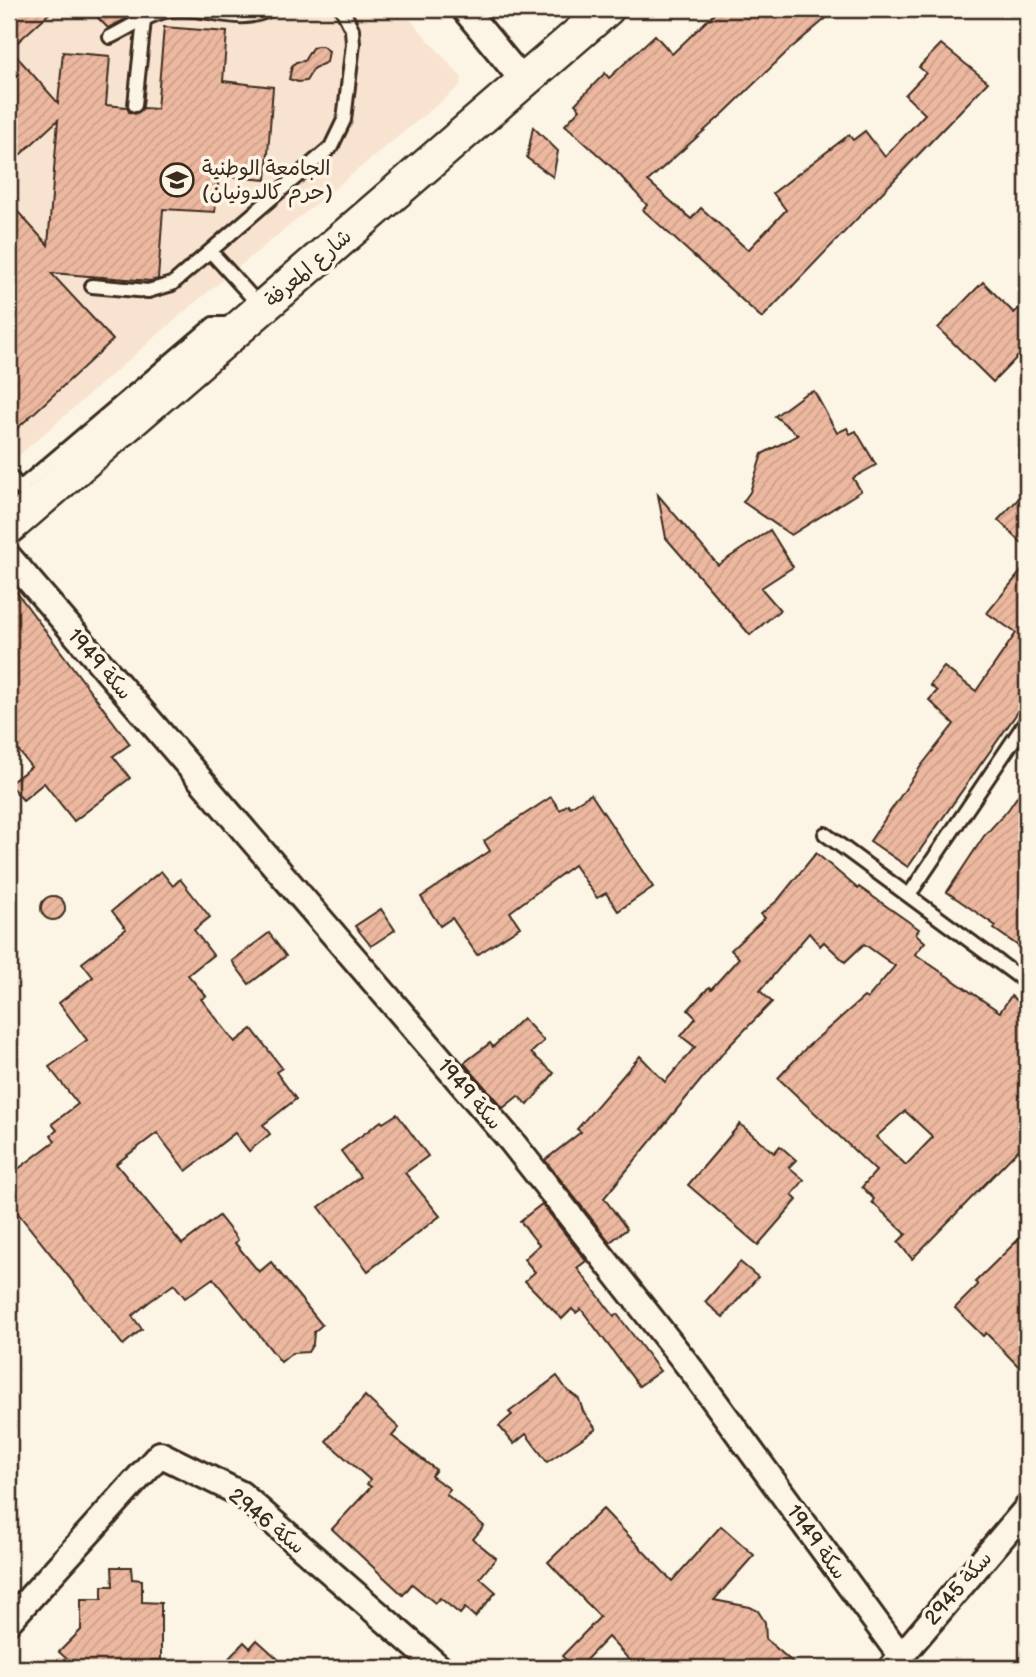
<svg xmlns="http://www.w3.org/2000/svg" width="1036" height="1677" font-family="'Balsamiq Sans','Playpen Sans Arabic',sans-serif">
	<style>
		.built { fill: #f8e3d0 }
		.building { fill: url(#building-hatch); stroke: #3b2a1e; stroke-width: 2; fill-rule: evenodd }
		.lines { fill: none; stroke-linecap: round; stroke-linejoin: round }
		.lane-casing { stroke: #3b2a1e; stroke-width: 18 }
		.street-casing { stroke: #3b2a1e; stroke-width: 30 }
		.secondary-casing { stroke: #3b2a1e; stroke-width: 38 }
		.lane { stroke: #fcf5e5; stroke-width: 12 }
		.street { stroke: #fcf5e5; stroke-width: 24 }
		.secondary { stroke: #fcf5e5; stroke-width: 33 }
		.labels { text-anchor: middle; stroke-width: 7; stroke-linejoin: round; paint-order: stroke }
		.poi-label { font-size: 21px; fill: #3b2a1e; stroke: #fcf5e5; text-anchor: start }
		.street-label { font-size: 21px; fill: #3b2a1e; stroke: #fcf5e5 }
	</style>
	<defs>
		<pattern id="building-hatch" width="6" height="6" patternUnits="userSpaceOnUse" patternTransform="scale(1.75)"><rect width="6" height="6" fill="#edb8a0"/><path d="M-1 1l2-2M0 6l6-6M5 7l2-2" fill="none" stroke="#cc9e89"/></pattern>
	</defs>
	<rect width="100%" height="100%" fill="#fcf5e5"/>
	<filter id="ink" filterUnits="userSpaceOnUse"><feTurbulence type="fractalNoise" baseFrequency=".0143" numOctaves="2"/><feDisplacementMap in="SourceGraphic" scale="14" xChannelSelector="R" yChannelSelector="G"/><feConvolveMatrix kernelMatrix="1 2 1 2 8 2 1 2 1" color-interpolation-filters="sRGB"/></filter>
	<g filter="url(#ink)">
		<path class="built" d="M9 9H401L462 78 460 86 191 306 9 464Z"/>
		<g class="building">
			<path d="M9 9H54L10 49 58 103 63 52 110 56 106 105 127 107 129 112 135 114 143 108 157 109 164 27 227 32 223 81 273 87 266 180 219 176 215 212 163 209 158 279 151 281 51 273 113 340 9 436V202L48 245 58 120 9 165Z"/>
			<path d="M89 9H138L130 17 108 28Z"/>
			<path d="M719 9H837L790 49 725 112 648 181 691 219 701 208 748 250 786 210 773 193 849 135 853 140 865 131 885 157 925 114 905 95 926 73 919 67 941 44 988 82 762 318 643 210 647 205 616 171 565 125 580 109 575 104 605 73 609 78 655 35 672 54Z"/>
			<path d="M317 46H322L329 51 327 62 314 68 306 81 298 82 289 79 292 66 296 62 304 61 312 48Z"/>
			<path d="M533 127 558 151 553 177 527 158Z"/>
			<path d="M983 282 1014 313 1027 300V347L993 382 938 328Z"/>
			<path d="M814 391 837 433 847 428 850 434 856 431 876 465 853 478 861 491 791 535 743 502 750 492 762 454 798 435 775 416 805 394Z"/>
			<path d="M1027 490V548L998 520Z"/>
			<path d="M658 495 718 565 770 530 793 567 761 588 780 610 750 635 666 538Z"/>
			<path d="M1027 564V699L908 867 870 841 921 766 954 724 929 700 937 691 930 685 944 667 976 691 1016 633 987 613Z"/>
			<path d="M9 582 130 744 113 756 130 778 74 821 44 783 23 800 9 784 31 767 9 738Z"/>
			<path d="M1027 782V952L994 929 996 926 947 892 984 836 1008 810Z"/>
			<path d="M591 794 653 887 618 911 606 893 597 898 574 865 510 912 520 927 477 955 452 918 440 926 421 897 490 851 484 841 551 797 560 810 568 804 570 807Z"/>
			<path d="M816 853 858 889 859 887 919 929 916 934 925 942 915 954 1000 1012 1011 996 1027 1008V1141L912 1259 898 1242 906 1234 872 1202 874 1199 862 1187 876 1171 778 1078 806 1048 864 997 867 999 895 966 864 944 845 962 824 942 820 946 809 933 760 991 772 1002 728 1047 604 1198 627 1229 610 1242 545 1160 581 1132 577 1129 640 1056 665 1082 695 1047 681 1036 696 1018 688 1010 709 987 711 989 739 958 731 950 765 918 761 914 778 900ZM905 1111 933 1137 906 1165 876 1137Z"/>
			<path d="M161 871 173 886 180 879 210 917 194 930 213 955 188 975 206 996 201 999 235 1042 252 1029 282 1068 276 1072 296 1099 263 1125 270 1134 249 1151 235 1133 186 1171 157 1133 116 1164 182 1244 219 1216 238 1240 235 1243 259 1272 271 1262 322 1325 314 1332 313 1344 308 1352 292 1353 281 1362 213 1278 185 1298 174 1284 149 1302 132 1316 142 1329 123 1345 9 1202V1176L55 1141 51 1135 57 1130 52 1124 78 1104 49 1067 87 1040 59 1003 93 977 82 963 126 929 112 911Z"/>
			<circle cx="53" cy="908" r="12"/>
			<path d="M381 909 395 930 371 946 355 926Z"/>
			<path d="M269 933 286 956 249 984 232 961Z"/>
			<path d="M523 1018 544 1041 531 1053 554 1073 528 1105 518 1096 503 1108 464 1063 490 1043 493 1047Z"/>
			<path d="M397 1114 428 1156 405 1173 440 1216 368 1271 319 1207 360 1177 341 1151 381 1121 383 1123Z"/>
			<path d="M740 1124 774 1153 780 1146 796 1160 789 1167 804 1180 792 1195 797 1200 758 1245 688 1185Z"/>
			<path d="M542 1204 586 1261 577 1268 614 1316 617 1314 660 1371 639 1386 581 1309 576 1313 572 1309 562 1319 525 1281 535 1272 524 1259 539 1245 520 1221Z"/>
			<path d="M1027 1231V1375L986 1333 983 1336 955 1308 978 1285 975 1282Z"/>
			<path d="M740 1262 758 1277 723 1317 705 1302Z"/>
			<path d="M557 1376 567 1390 579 1399 583 1411 596 1429 547 1462 526 1434 514 1444 499 1426 512 1415 509 1412Z"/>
			<path d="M365 1396 399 1428 392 1436 436 1470 431 1476 450 1489 446 1494 484 1526 473 1539 496 1558 480 1578 496 1592 475 1617 465 1608 460 1614 440 1598 435 1603 412 1584 403 1595 332 1529 371 1487 367 1484 370 1480 326 1441Z"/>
			<path d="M603 1509 672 1581 721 1526 754 1555 714 1600 750 1607 758 1611 765 1622 766 1639 799 1668H637L608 1637 578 1668H575L562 1656 600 1617 548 1562Z"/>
			<path d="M112 1567H131L132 1579 142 1580V1602L161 1603V1660H151V1668H77L59 1652 81 1630V1599H102V1586H113Z"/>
			<path d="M257 1640 288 1668H220L244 1642 250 1648Z"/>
		</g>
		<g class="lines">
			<defs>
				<g id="lane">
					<path d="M110 37C130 27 153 11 177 9 208 7 240 26 270 9"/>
					<path d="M135 105 144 20"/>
					<path d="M211 252 260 306"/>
					<path d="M92 286 148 291 172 284 331 147 344 120 353 44 352 29 342 9"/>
					<path d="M9 475 25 494"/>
					<path d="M20 488 213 324H226L231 329"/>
					<path d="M825 834 1027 983"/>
					<path d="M909 895 1027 720"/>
				</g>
				<g id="street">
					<path d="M464 9 524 82"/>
					<path d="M9 557 512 1142 694 1373 900 1655"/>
					<path d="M9 1621 160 1454 241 1494 440 1668"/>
					<path d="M891 1668 1027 1508"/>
				</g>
				<path id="secondary" d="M9 527 607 9"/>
			</defs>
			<use href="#lane" class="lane-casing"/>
			<use href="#street" class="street-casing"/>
			<use href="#secondary" class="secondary-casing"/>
			<use href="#lane" class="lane"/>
			<use href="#street" class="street"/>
			<use href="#secondary" class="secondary"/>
		</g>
	</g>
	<defs>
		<symbol id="university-ring" viewBox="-11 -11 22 22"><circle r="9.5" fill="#fcf5e5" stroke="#3b2a1e" stroke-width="1.5"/><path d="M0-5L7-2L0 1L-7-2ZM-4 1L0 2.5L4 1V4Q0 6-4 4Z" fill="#3b2a1e"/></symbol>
	</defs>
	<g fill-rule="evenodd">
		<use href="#university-ring" x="158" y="161" width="38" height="38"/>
	</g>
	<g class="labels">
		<g class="poi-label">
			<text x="202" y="175">الجامعة الوطنية<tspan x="202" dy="24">(حرم كالدونيان)</tspan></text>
		</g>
		<g class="street-label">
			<text transform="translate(308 268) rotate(-41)" y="7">شارع المعرفة</text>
			<text transform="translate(100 664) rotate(49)" y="7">سكة 1949</text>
			<text transform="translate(470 1094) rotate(49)" y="7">سكة 1949</text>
			<text transform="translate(267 1521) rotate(39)" y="7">سكة 2946</text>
			<text transform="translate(817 1542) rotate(54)" y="7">سكة 1949</text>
			<text transform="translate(958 1588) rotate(-49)" y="7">سكة 2945</text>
		</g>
	</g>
	<rect width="1036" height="1677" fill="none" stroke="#fcf5e5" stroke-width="35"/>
	<rect x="18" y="18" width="1001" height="1642" fill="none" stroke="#3b2a1e" stroke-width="2.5" filter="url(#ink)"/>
</svg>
